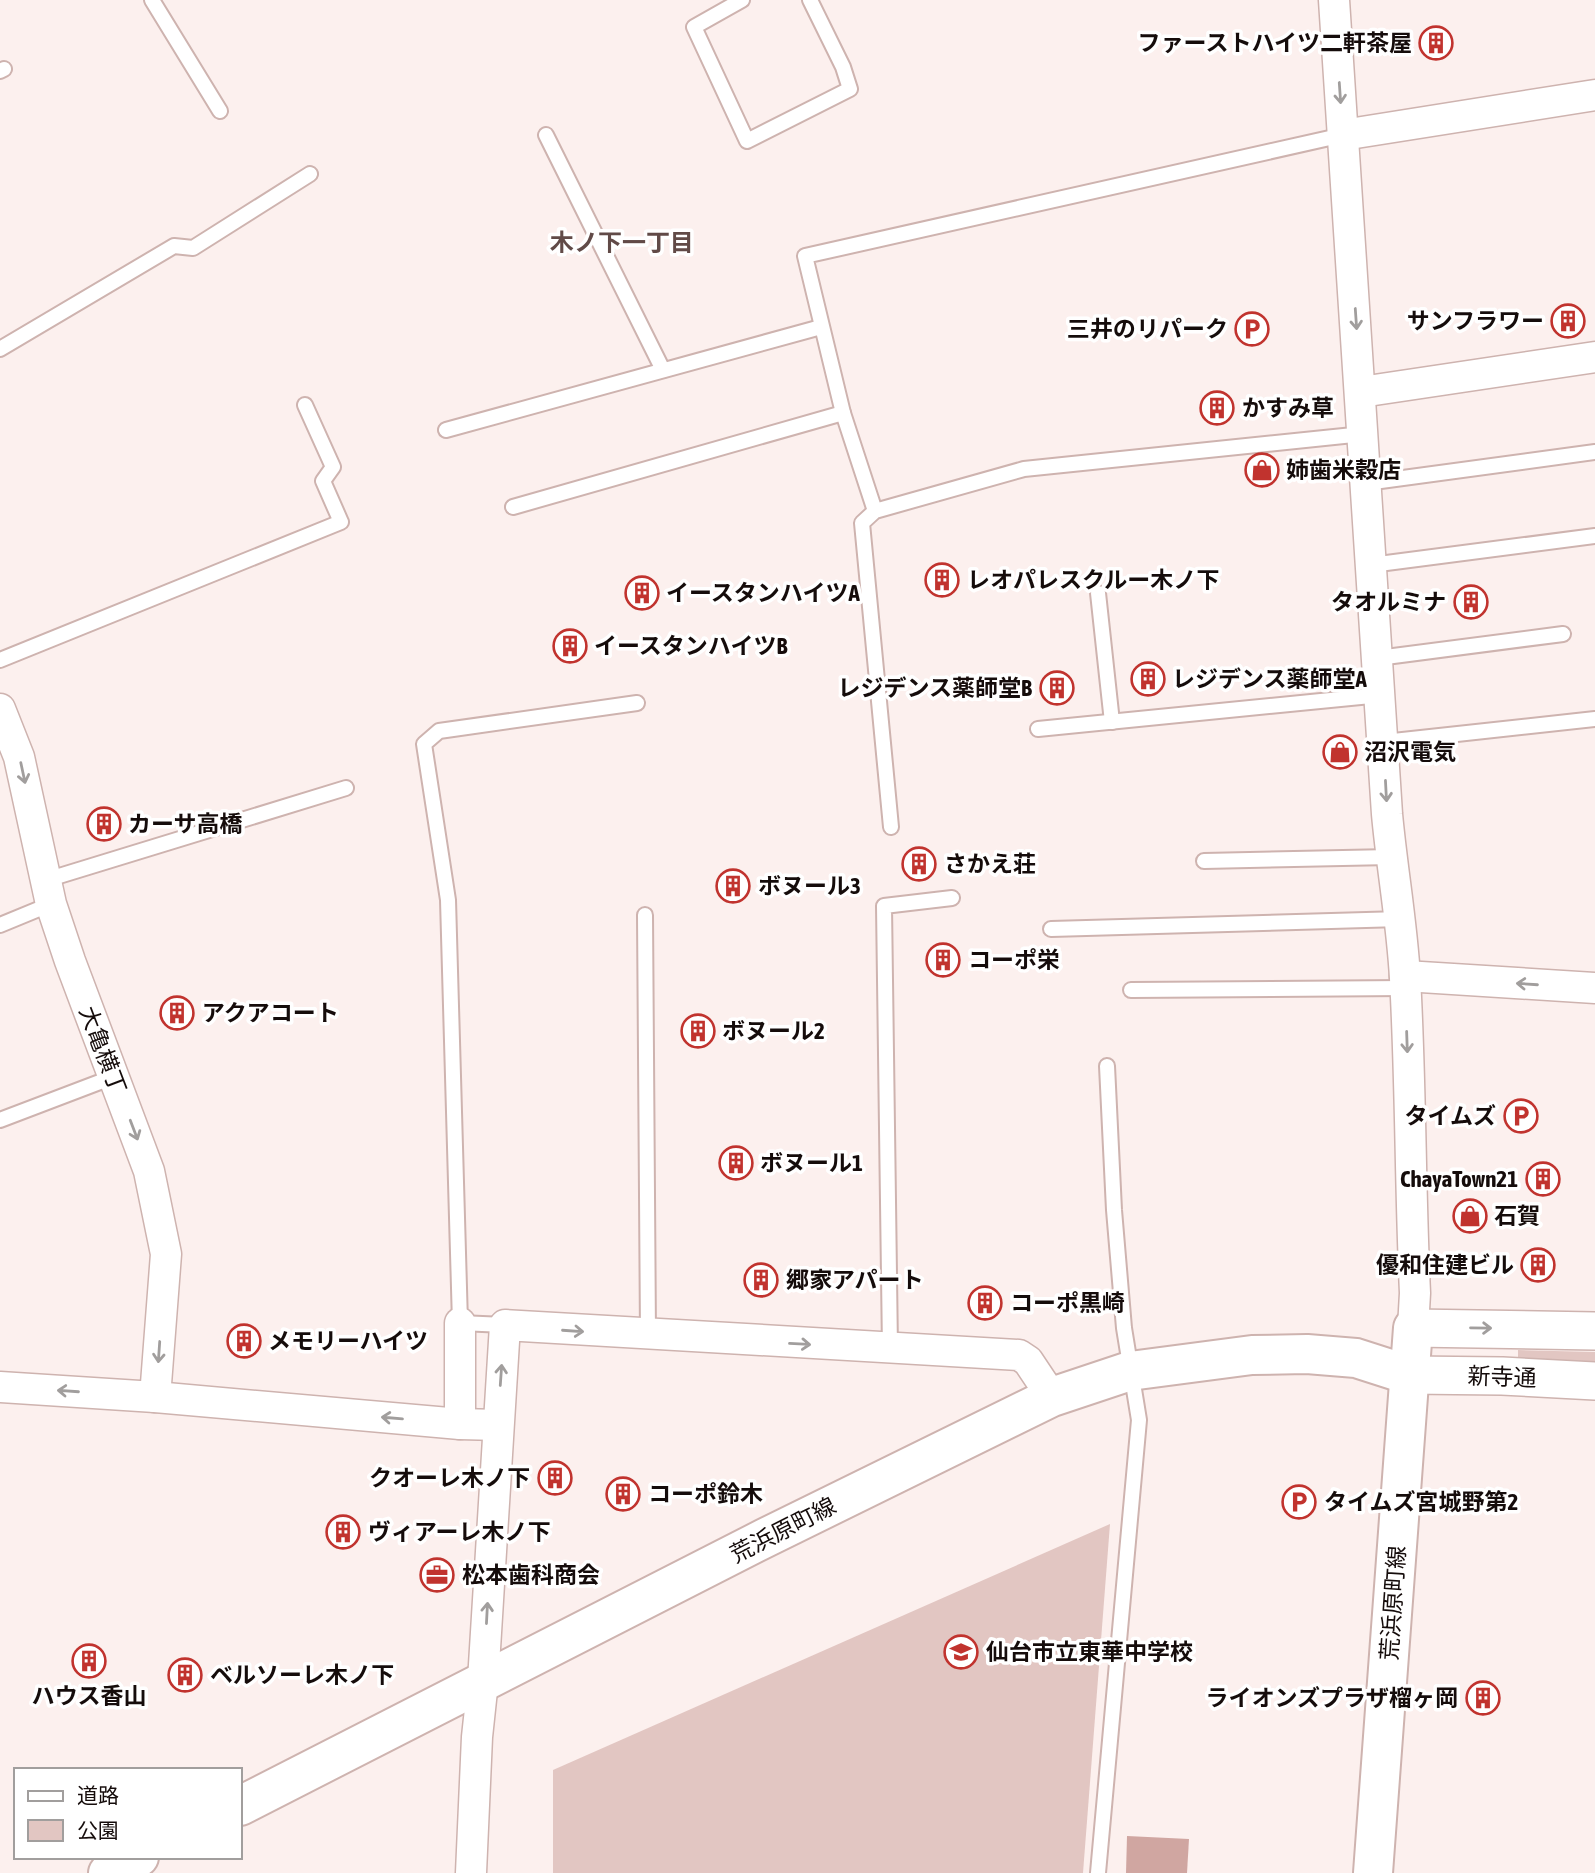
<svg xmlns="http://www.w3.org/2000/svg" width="1595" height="1873" font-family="'Asap Condensed','Noto Sans JP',sans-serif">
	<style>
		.green { fill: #e2c6c2 }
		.water { fill: #d0a6a1 }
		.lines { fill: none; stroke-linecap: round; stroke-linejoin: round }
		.service-casing { stroke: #ceb3af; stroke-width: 18 }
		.minor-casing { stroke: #ceb3af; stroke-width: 33 }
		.tertiary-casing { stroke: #ceb3af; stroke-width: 40 }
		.secondary-casing { stroke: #ceb3af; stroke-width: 42 }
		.service { stroke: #fff; stroke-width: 14 }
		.minor { stroke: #fff; stroke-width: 30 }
		.tertiary { stroke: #fff; stroke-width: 37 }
		.secondary { stroke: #fff; stroke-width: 38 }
		.oneway { stroke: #a19e9d }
		.labels { text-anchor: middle; stroke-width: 7; stroke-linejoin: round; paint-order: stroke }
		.poi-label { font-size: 23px; font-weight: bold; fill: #150c0b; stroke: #fff; text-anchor: start }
		.street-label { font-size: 23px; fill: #150c0b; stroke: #fff }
		.neighbourhood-label { font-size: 24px; font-weight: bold; fill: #614a47; stroke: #fff }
	</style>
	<rect width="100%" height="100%" fill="#fcf0ee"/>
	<g class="green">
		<path d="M1518 1350 1595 1352V1363L1518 1359Z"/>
		<path d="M1110 1524 1083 1873H553V1770Z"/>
	</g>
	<path class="water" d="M1127 1836 1189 1839 1187 1873H1126Z"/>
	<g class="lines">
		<defs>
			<g id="service">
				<path d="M152 0 220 111"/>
				<path d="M742 0 694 27 747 141 850 89 843 67 810 0"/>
				<path d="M0 71 4 69"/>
				<path d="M546 135 663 370"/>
				<path d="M0 349 174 246 193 248 310 174"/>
				<path d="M446 430 821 327"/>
				<path d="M1366 483 1595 452"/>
				<path d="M513 507 843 413"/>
				<path d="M875 511 843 413 805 256 1343 135"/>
				<path d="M1371 565 1595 536"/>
				<path d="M1098 593 1112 722"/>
				<path d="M1378 658 1563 634"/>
				<path d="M0 660 341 522 323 481 333 467 305 405"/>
				<path d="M1038 729 1381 695"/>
				<path d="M1384 742 1595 719"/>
				<path d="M891 827 862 523 875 511 1024 469 1363 434"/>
				<path d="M1204 861 1391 857"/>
				<path d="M46 880 346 788"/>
				<path d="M645 915 648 1335"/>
				<path d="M0 925 51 904"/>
				<path d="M1051 929 1401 919"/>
				<path d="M1131 990 1406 988"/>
				<path d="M0 1120 113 1077"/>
				<path d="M505 1325 460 1323 448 900 424 744 439 731 637 703"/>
				<path d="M890 1349 884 906 952 898"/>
				<path d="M1098 1873 1139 1420 1124 1328 1114 1210 1107 1066"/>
			</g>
			<g id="minor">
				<path d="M1334 0 1387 814C1392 869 1402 923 1405 978 1411 1083 1410 1188 1415 1293L1413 1328"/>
				<path d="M1343 135 1595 95"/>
				<path d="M1361 392 1595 357"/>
				<path d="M0 709 19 757 51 904 70 961 149 1171 166 1254 155 1397"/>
				<path d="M1405 976 1595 988"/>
				<path d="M460 1323V1424"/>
				<path d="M0 1387 155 1397 460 1424 498 1425"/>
				<path d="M471 1873 477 1737 483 1681 505 1325 1019 1355 1028 1361 1052 1397"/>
			</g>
			<g id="tertiary">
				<path d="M1413 1328 1595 1331"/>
				<path d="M1409 1375 1502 1376 1595 1381"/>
			</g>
			<g id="secondary">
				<path d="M240 1806 765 1538 1052 1397 1130 1371 1252 1355 1307 1354 1356 1358 1409 1375"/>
				<path d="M108 1873 139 1857"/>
				<path d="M1373 1873 1413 1328"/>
			</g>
		</defs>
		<use href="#service" class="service-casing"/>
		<use href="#minor" class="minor-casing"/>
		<use href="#tertiary" class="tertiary-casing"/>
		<use href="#secondary" class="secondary-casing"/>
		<use href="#service" class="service"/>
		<use href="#minor" class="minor"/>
		<use href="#tertiary" class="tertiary"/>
		<use href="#secondary" class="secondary"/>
	</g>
	<defs><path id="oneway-shaft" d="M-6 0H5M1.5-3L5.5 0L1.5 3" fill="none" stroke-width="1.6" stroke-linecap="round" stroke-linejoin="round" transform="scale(1.75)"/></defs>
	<g class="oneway">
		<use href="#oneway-shaft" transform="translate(1340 93) rotate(86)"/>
		<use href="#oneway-shaft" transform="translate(1356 319) rotate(86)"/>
		<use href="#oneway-shaft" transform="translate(23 773) rotate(78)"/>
		<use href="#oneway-shaft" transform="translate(1386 791) rotate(87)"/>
		<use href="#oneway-shaft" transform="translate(1527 984) rotate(-176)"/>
		<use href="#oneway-shaft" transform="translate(1407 1042) rotate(88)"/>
		<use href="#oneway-shaft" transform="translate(134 1130) rotate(69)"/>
		<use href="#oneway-shaft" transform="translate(1481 1328) rotate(1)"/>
		<use href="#oneway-shaft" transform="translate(573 1331) rotate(4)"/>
		<use href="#oneway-shaft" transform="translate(800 1344) rotate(3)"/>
		<use href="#oneway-shaft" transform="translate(159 1352) rotate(94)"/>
		<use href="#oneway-shaft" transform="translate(501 1375) rotate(-86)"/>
		<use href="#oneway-shaft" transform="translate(68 1391) rotate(-176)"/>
		<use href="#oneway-shaft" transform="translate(392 1418) rotate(-175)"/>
		<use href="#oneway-shaft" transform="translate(487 1613) rotate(-87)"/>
	</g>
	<defs>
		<symbol id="building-ring" viewBox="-11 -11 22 22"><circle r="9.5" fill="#fff" stroke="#c1332e" stroke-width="1.5"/><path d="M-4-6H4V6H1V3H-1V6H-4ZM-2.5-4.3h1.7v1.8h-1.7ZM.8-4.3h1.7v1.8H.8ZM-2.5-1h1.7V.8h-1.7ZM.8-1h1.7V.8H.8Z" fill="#c1332e"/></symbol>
		<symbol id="parking-ring" viewBox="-11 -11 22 22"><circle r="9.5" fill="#fff" stroke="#c1332e" stroke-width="1.5"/><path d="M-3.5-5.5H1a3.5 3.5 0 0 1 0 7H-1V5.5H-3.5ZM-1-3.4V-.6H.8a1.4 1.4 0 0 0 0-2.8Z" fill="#c1332e"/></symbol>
		<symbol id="shop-ring" viewBox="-11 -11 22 22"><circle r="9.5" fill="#fff" stroke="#c1332e" stroke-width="1.5"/><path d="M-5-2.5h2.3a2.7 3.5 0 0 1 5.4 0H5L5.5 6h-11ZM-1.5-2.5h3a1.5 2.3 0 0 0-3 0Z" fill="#c1332e"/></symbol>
		<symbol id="office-ring" viewBox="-11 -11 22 22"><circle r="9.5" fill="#fff" stroke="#c1332e" stroke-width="1.5"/><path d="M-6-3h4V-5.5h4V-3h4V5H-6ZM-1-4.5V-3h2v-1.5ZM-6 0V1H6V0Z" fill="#c1332e"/></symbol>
		<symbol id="school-ring" viewBox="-11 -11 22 22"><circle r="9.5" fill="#fff" stroke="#c1332e" stroke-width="1.5"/><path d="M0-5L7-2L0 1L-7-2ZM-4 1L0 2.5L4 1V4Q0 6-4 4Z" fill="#c1332e"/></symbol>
	</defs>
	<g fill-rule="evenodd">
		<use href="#building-ring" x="1417" y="24" width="38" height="38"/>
		<use href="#building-ring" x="1549" y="302" width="38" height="38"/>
		<use href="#parking-ring" x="1233" y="310" width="38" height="38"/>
		<use href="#building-ring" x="1198" y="389" width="38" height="38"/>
		<use href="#shop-ring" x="1243" y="451" width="38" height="38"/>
		<use href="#building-ring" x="923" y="561" width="38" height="38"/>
		<use href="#building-ring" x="623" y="574" width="38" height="38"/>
		<use href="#building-ring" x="1452" y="583" width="38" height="38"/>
		<use href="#building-ring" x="551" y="627" width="38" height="38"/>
		<use href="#building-ring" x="1129" y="660" width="38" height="38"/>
		<use href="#building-ring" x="1038" y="669" width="38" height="38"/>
		<use href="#shop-ring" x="1321" y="733" width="38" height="38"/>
		<use href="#building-ring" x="85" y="805" width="38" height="38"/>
		<use href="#building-ring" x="900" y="845" width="38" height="38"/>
		<use href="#building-ring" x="714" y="867" width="38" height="38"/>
		<use href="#building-ring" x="924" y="941" width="38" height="38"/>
		<use href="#building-ring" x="158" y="994" width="38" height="38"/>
		<use href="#building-ring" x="679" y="1012" width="38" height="38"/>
		<use href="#parking-ring" x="1502" y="1097" width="38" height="38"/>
		<use href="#building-ring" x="717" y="1144" width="38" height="38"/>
		<use href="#building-ring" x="1524" y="1160" width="38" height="38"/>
		<use href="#shop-ring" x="1451" y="1197" width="38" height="38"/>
		<use href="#building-ring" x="1519" y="1246" width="38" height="38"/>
		<use href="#building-ring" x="742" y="1261" width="38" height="38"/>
		<use href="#building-ring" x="966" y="1284" width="38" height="38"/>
		<use href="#building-ring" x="225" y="1322" width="38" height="38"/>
		<use href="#building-ring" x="536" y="1459" width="38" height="38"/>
		<use href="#building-ring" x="604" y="1475" width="38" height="38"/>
		<use href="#parking-ring" x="1280" y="1483" width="38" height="38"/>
		<use href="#building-ring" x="324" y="1513" width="38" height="38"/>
		<use href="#office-ring" x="418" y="1556" width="38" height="38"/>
		<use href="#school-ring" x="942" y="1633" width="38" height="38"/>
		<use href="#building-ring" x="70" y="1642" width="38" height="38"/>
		<use href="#building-ring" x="166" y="1656" width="38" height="38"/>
		<use href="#building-ring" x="1464" y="1679" width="38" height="38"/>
	</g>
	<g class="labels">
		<g class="poi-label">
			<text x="1412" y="51" text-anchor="end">ファーストハイツ二軒茶屋</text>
			<text x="1544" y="329" text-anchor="end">サンフラワー</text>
			<text x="1228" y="337" text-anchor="end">三井のリパーク</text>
			<text x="1242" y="416">かすみ草</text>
			<text x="1286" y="478">姉歯米穀店</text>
			<text x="967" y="588">レオパレスクルー木ノ下</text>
			<text x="666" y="601">イースタンハイツA</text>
			<text x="1446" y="610" text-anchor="end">タオルミナ</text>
			<text x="594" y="654">イースタンハイツB</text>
			<text x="1172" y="687">レジデンス薬師堂A</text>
			<text x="1032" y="696" text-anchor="end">レジデンス薬師堂B</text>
			<text x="1364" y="760">沼沢電気</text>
			<text x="128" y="832">カーサ高橋</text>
			<text x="944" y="872">さかえ荘</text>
			<text x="758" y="894">ボヌール3</text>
			<text x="968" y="968">コーポ栄</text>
			<text x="202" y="1021">アクアコート</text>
			<text x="722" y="1039">ボヌール2</text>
			<text x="1496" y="1124" text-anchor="end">タイムズ</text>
			<text x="760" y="1171">ボヌール1</text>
			<text x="1518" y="1187" text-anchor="end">ChayaTown21</text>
			<text x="1494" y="1224">石賀</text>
			<text x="1514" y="1273" text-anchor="end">優和住建ビル</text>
			<text x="786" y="1288">郷家アパート</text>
			<text x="1010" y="1311">コーポ黒崎</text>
			<text x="268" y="1349">メモリーハイツ</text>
			<text x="530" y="1486" text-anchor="end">クオーレ木ノ下</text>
			<text x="648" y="1502">コーポ鈴木</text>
			<text x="1324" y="1510">タイムズ宮城野第2</text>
			<text x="368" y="1540">ヴィアーレ木ノ下</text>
			<text x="462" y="1583">松本歯科商会</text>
			<text x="986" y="1660">仙台市立東華中学校</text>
			<text x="210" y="1683">ベルソーレ木ノ下</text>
			<text x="89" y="1704" text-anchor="middle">ハウス香山</text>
			<text x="1458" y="1706" text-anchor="end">ライオンズプラザ榴ヶ岡</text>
		</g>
		<g class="street-label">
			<text transform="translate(103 1050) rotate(69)" y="8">大亀横丁</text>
			<text transform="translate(1502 1377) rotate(2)" y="8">新寺通</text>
			<text transform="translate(783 1530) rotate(-27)" y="8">荒浜原町線</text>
			<text transform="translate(1393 1603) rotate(-86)" y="8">荒浜原町線</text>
		</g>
		<g class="neighbourhood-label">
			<text x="622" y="251">木ノ下一丁目</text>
		</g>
	</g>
	<rect x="14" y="1768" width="228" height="91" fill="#ffffff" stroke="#a19e9d" stroke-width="2"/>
	<rect x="28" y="1791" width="35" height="10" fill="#ffffff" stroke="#a19e9d" stroke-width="2"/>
	<text x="77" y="1803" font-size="21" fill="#150c0b">道路</text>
	<rect x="28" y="1820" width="35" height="21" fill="#e2c6c2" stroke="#a19e9d" stroke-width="2"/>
	<text x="77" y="1838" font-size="21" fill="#150c0b">公園</text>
</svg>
